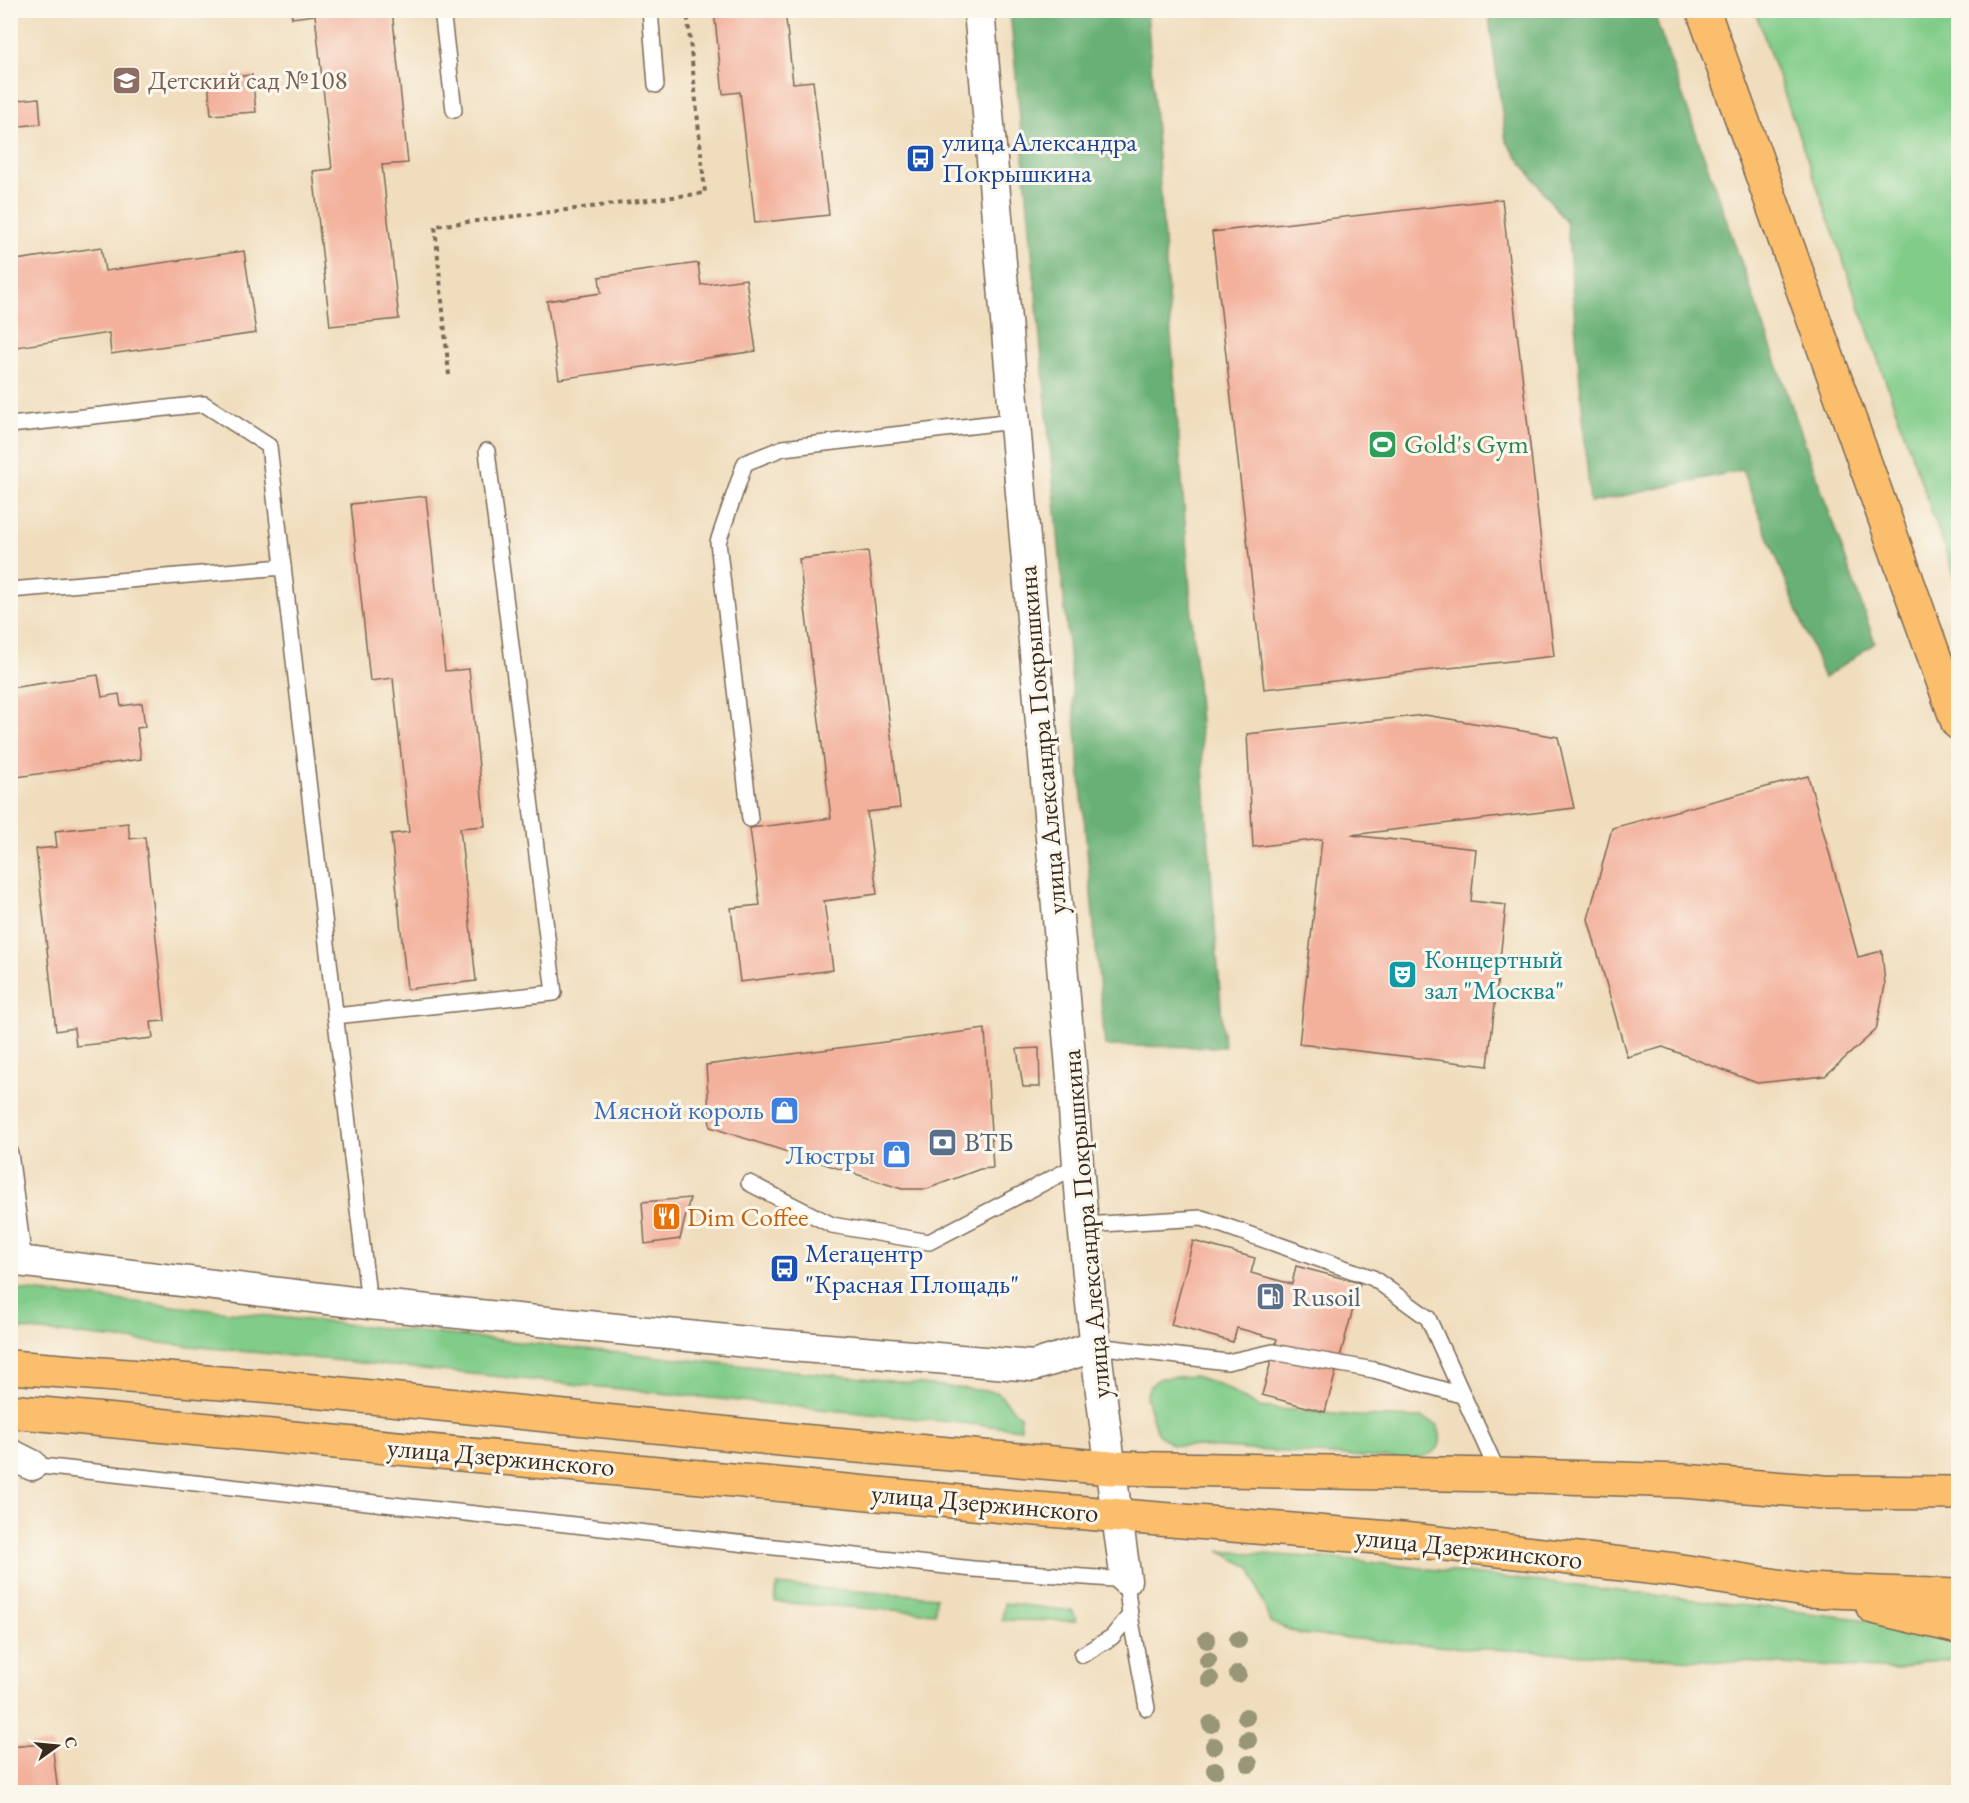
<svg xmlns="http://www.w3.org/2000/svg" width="1969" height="1803" font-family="'EB Garamond',serif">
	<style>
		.green { fill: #81cc89; stroke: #5e7b54; stroke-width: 1.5 }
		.forest { fill: #68b075; stroke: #526d4a; stroke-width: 1.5 }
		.building { fill: #f3b19c }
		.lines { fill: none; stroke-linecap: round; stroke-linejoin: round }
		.service-casing { stroke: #7a6956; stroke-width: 18 }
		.minor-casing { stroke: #7a6956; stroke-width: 33 }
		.primary-casing { stroke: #7a6956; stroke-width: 36 }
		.path { stroke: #7a6956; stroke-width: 4; stroke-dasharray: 4.5 4.5; stroke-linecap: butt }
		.service { stroke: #fff; stroke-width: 15 }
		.minor { stroke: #fff; stroke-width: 30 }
		.primary { stroke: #fabe6d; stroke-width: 33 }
		.tree { fill: #989677 }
		.labels { text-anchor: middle; stroke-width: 6; stroke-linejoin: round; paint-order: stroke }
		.education-label { font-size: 27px; fill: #785e54; stroke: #fbf7ec; text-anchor: start }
		.transit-label { font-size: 27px; fill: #164399; stroke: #fbf7ec; text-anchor: start }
		.leisure-label { font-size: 27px; fill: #27864d; stroke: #fbf7ec; text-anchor: start }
		.street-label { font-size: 27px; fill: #3b2a1e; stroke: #fbf7ec }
		.culture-label { font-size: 27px; fill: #0d838f; stroke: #fbf7ec; text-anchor: start }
		.shop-label { font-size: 27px; fill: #366cbe; stroke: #fbf7ec; text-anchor: end }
		.service-label { font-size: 27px; fill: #4e5e75; stroke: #fbf7ec; text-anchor: start }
		.food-label { font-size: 27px; fill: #c56008; stroke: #fbf7ec; text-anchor: start }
	</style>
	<rect width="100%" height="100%" fill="#fbf7ec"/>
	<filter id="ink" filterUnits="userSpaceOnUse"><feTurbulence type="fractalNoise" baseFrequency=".0167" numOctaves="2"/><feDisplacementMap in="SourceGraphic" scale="12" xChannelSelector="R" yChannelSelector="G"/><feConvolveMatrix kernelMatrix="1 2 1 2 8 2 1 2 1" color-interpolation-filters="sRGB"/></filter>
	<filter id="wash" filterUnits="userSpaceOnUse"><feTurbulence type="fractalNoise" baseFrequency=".008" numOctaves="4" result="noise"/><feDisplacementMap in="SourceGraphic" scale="24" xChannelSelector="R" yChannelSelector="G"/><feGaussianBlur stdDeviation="1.35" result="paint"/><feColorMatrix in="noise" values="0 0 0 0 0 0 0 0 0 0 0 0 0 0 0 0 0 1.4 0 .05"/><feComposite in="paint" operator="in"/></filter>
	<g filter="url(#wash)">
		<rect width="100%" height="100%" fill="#f0ddbd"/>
		<g class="green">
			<path d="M1755 11H1958V586Z"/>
			<path d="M10 1289 997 1392 1020 1416 1021 1429 11 1328Z"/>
			<path d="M1195 1376 1223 1386 1258 1407 1356 1416 1422 1418 1437 1425C1447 1449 1434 1454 1413 1460L1172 1445 1157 1433 1146 1397 1150 1386 1160 1378Z"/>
			<path d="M1219 1551 1352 1560 1913 1625 1958 1638V1661H1922L1897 1670 1448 1647 1300 1634 1270 1622 1250 1567Z"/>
			<path d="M777 1585 936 1597 935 1613 775 1602Z"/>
			<path d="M1004 1603 1073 1611 1076 1621 1002 1620Z"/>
		</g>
		<g class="forest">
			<path d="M1010 11H1147L1224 1047 1105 1046Z"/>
			<path d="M1488 11H1653L1875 643 1824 678 1742 470 1590 503 1567 224 1506 141Z"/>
		</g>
		<g id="blocks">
			<g class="building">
				<path d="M291 10H392L408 163 382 165 399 319 330 326 313 171 332 169 315 15 292 18Z"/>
				<path d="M714 10H785L793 83 813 81 829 215 755 223 740 92 723 94Z"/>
				<path d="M252 75 256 112 211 115 208 79Z"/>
				<path d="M39 98 41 124 10 127V101Z"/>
				<path d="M1502 199 1554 656 1264 689 1212 232Z"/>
				<path d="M101 247 105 271 244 251 256 333 111 354 109 333 10 348V261Z"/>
				<path d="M698 263 701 285 746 279 756 351 559 379 547 301 601 293 599 277Z"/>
				<path d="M426 496 445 671 469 669 485 826 460 828 476 981 407 989 391 834 409 832 393 678 370 681 351 504Z"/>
				<path d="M868 551 900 808 867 812 877 894 824 901 833 970 740 982 731 908 760 905 750 828 831 818 799 559Z"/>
				<path d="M98 675 102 697 119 694 121 706 142 703 145 727 137 728 141 759 10 778V688Z"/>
				<path d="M1425 715 1558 737 1574 808 1351 835 1476 849 1471 901 1506 905 1488 1066 1299 1044 1322 839 1253 847 1247 734Z"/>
				<path d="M1808 776 1858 957 1882 951 1885 985 1876 1030 1825 1076 1757 1083 1663 1047 1627 1057 1588 919 1612 828Z"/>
				<path d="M128 823 130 839 145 837 165 1021 151 1022 153 1038 76 1046 74 1028 56 1031 36 849 57 847 55 831Z"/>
				<path d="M985 1029 993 1168 980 1169 927 1189H902L710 1127 706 1065Z"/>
				<path d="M1039 1048 1040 1087H1023L1017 1049Z"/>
				<path d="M690 1198 680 1239 645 1244 642 1202Z"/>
				<path d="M1193 1241 1255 1258 1251 1273 1292 1284 1296 1266 1360 1283 1325 1412 1262 1395 1277 1339 1237 1328 1233 1342 1171 1325Z"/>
				<path d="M52 1743 58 1792H16L10 1747Z"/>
			</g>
		</g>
	</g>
	<g filter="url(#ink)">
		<use href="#blocks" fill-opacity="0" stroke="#7a6956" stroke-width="1.5"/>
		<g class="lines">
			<defs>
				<g id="service">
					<path d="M442 10 454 110"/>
					<path d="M650 10 656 85"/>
					<path d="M10 425 204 404 269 446 369 1304"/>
					<path d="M10 590 283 567"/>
					<path d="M750 819 718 542 745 463 783 448 1013 421"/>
					<path d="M335 1016 554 993 487 451"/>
					<path d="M10 1153 24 1261"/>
					<path d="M749 1183 832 1225 929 1242 1078 1165"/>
					<path d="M1084 1225 1202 1218 1373 1278 1428 1318 1499 1475"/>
					<path d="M1097 1346 1227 1362 1273 1352 1374 1370 1461 1395"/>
					<path d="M32 1465 973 1569 1126 1580 1130 1615 1147 1708"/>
					<path d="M1082 1655 1112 1637 1130 1615"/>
				</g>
				<g id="minor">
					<path d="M979 10 1072 1079C1082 1246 1102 1414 1126 1580"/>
					<path d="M10 1260 369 1304 767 1344 1033 1366 1097 1346"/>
					<path d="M10 1454 32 1465"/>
				</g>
				<g id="primary">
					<path d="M1703 10 1958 723"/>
					<path d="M10 1367 273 1387 800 1441 1111 1468 1499 1475 1682 1481 1824 1492 1958 1493"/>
					<path d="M10 1411 1025 1508 1402 1539 1675 1570 1804 1590 1958 1596"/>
					<path d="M1873 1607 1958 1627"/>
				</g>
			</defs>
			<use href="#service" class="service-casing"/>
			<use href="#minor" class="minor-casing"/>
			<use href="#primary" class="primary-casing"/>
			<path class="path" d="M449 375 435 226 705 193 687 10"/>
			<use href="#service" class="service"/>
			<use href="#minor" class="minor"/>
			<use href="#primary" class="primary"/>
		</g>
		<g class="tree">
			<circle cx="1207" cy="1640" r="9"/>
			<circle cx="1238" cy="1640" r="9"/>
			<circle cx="1208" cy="1660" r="9"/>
			<circle cx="1238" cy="1674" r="9"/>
			<circle cx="1210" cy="1679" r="9"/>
			<circle cx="1246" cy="1717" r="9"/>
			<circle cx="1211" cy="1724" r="9"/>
			<circle cx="1248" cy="1740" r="9"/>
			<circle cx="1214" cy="1746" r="9"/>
			<circle cx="1249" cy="1764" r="9"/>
			<circle cx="1215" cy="1770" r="9"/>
		</g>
	</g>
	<defs>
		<symbol id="school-square" viewBox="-11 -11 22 22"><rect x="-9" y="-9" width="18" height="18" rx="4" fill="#8d6e63" stroke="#fbf7ec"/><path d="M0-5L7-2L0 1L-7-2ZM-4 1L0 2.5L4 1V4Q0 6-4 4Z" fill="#fff"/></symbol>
		<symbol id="bus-square" viewBox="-11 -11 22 22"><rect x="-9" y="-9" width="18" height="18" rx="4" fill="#1a4fb4" stroke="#fbf7ec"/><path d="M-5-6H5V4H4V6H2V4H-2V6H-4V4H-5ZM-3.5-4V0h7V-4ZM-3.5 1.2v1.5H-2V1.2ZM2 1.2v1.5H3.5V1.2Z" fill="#fff"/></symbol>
		<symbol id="stadium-square" viewBox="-11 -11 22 22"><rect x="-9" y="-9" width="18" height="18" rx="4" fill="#2e9e5b" stroke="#fbf7ec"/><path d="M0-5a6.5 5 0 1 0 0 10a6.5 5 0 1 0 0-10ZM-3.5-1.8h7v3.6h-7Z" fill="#fff"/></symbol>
		<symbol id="theatre-square" viewBox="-11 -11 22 22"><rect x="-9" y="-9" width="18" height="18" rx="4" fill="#0f9aa8" stroke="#fbf7ec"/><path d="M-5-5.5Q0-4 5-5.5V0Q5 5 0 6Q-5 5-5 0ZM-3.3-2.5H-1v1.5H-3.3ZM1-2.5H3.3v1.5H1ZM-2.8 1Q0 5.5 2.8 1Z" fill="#fff"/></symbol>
		<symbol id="shop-square" viewBox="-11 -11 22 22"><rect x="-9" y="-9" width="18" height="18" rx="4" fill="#3f7fe0" stroke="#fbf7ec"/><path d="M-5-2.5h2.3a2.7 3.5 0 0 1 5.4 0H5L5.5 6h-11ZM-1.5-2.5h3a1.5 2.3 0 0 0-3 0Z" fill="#fff"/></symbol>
		<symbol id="bank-square" viewBox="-11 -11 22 22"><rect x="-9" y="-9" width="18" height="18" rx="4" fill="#5c6f8a" stroke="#fbf7ec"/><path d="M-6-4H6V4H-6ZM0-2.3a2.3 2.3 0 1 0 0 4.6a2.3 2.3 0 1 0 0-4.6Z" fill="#fff"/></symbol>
		<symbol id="restaurant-square" viewBox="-11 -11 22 22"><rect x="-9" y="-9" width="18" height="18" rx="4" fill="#e8710a" stroke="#fbf7ec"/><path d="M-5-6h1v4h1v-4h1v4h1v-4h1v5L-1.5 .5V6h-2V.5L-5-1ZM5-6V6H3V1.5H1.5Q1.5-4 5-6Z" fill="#fff"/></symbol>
		<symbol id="fuel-square" viewBox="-11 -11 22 22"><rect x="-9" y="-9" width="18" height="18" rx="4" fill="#5c6f8a" stroke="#fbf7ec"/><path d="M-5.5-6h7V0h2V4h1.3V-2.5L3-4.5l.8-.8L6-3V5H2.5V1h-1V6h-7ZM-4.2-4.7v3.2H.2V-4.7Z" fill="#fff"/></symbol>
	</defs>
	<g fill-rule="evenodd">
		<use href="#school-square" x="110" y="64" width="33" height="33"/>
		<use href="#bus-square" x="904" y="142" width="33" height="33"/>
		<use href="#stadium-square" x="1366" y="428" width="33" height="33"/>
		<use href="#theatre-square" x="1386" y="958" width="33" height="33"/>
		<use href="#shop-square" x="768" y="1094" width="33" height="33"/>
		<use href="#bank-square" x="926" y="1126" width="33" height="33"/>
		<use href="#shop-square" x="880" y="1138" width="33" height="33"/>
		<use href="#restaurant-square" x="650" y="1200" width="33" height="33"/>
		<use href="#bus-square" x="768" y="1252" width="33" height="33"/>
		<use href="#fuel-square" x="1254" y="1280" width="33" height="33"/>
	</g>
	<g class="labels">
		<g class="education-label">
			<text x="148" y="89">Детский сад №108</text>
		</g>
		<g class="transit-label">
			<text x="942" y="151">улица Александра<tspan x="942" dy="31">Покрышкина</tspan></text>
			<text x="805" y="1262">Мегацентр<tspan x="805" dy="31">"Красная Площадь"</tspan></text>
		</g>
		<g class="leisure-label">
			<text x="1404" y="453">Gold's Gym</text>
		</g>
		<g class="street-label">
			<text transform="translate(1042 740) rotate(-95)" y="9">улица Александра Покрышкина</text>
			<text transform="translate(1086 1224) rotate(-95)" y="9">улица Александра Покрышкина</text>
			<text transform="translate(501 1457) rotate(5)" y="9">улица Дзержинского</text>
			<text transform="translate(985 1503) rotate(5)" y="9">улица Дзержинского</text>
			<text transform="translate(1469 1548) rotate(6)" y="9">улица Дзержинского</text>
		</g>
		<g class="culture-label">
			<text x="1424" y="968">Концертный<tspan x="1424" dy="31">зал "Москва"</tspan></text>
		</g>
		<g class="shop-label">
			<text x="764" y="1119">Мясной король</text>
			<text x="875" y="1164">Люстры</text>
		</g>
		<g class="service-label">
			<text x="964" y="1151">ВТБ</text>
			<text x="1292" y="1306">Rusoil</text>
		</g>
		<g class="food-label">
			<text x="687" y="1226">Dim Coffee</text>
		</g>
	</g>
	<rect width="1969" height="1803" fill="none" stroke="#fbf7ec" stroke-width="36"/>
	<g transform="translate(57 1746) rotate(75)" stroke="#fbf7ec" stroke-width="4.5" paint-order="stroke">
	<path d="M0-4.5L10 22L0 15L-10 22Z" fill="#3b2a1e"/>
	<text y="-9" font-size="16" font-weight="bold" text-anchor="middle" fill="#3b2a1e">С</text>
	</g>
</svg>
